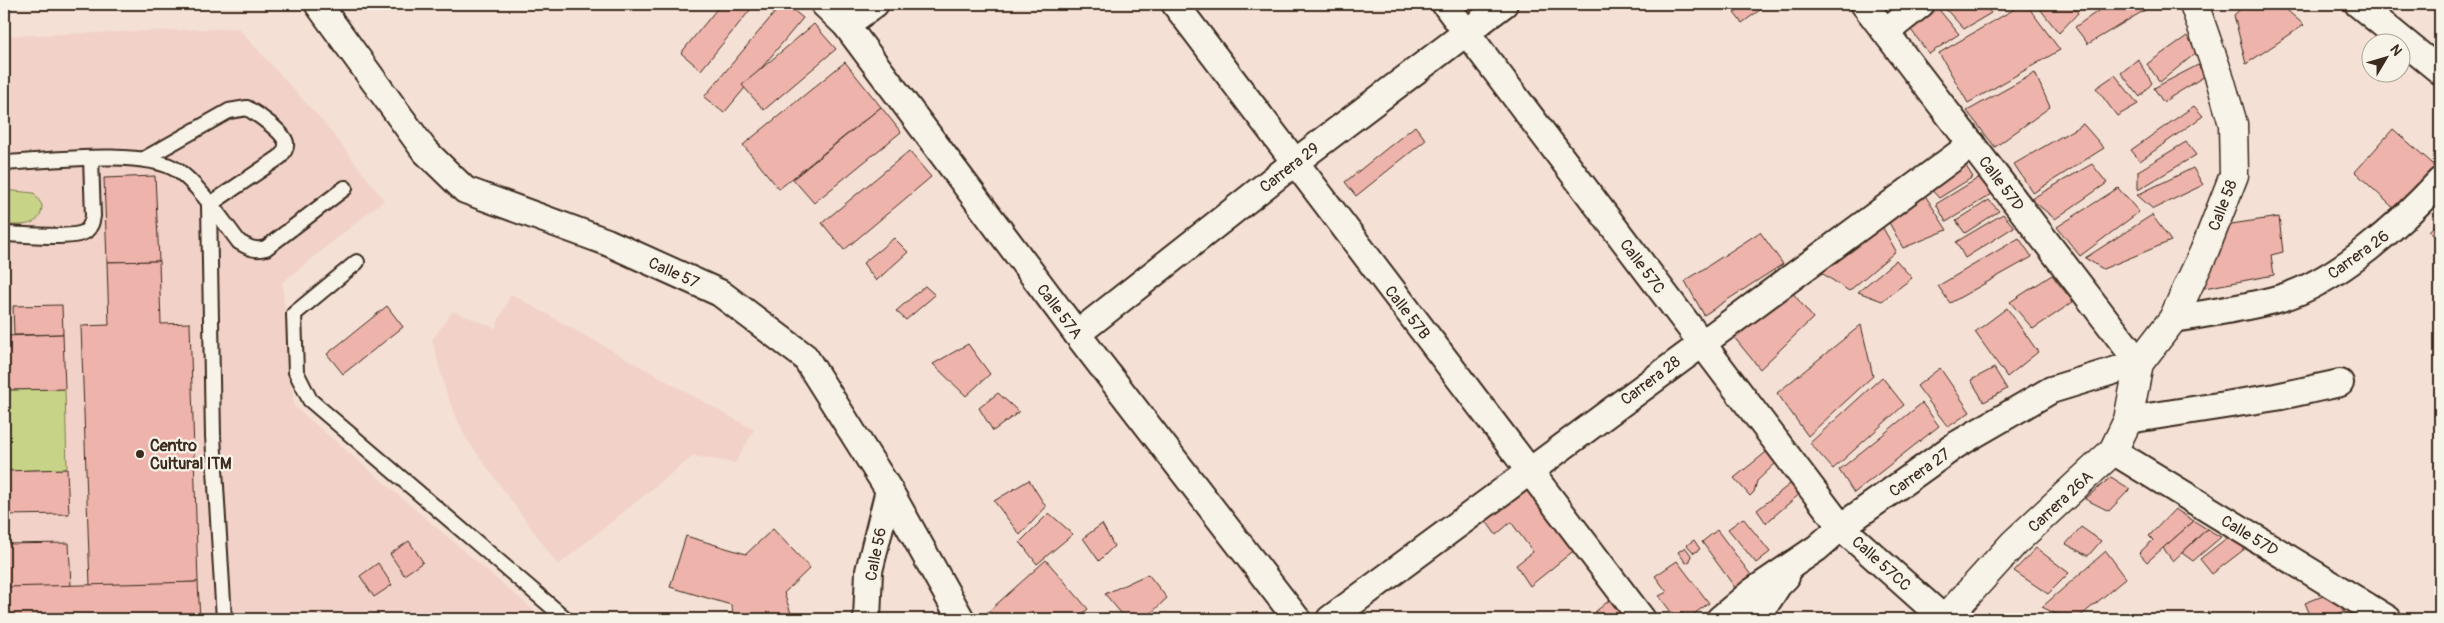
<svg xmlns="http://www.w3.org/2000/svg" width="2444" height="623" font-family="Pangolin,sans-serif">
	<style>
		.built { fill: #f2d2c8 }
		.green { fill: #c7d387; stroke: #817e52 }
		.building { fill: #eeb3aa; stroke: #3b2a1e }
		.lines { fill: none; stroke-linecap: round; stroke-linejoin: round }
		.lane-casing { stroke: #3b2a1e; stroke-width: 18 }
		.street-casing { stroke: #3b2a1e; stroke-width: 30 }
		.secondary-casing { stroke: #3b2a1e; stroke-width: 31 }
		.lane { stroke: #f7f3e8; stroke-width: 14 }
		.street { stroke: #f7f3e8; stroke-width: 26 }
		.secondary { stroke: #f7f3e8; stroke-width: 28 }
		.poi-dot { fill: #3b2a1e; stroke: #f7f3e8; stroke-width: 2 }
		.labels { text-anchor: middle; stroke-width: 4.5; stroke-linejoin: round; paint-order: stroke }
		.street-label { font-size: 16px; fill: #3b2a1e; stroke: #f7f3e8 }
		.poi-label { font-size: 16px; font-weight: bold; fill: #3b2a1e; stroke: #f7f3e8; text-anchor: start }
	</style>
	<rect width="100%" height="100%" fill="#f4e0d5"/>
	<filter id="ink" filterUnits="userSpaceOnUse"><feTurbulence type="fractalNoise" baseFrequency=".02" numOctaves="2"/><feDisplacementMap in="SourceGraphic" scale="10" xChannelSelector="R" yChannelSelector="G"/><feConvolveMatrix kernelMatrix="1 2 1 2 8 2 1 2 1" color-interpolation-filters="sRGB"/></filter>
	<g filter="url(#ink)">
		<g class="built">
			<path d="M238 28 326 125 384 200 282 283 294 406 544 619H4V36Z"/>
			<path d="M511 294 754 430 735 463 693 456 558 565 465 437 446 392 432 340 453 311 495 328Z"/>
		</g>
		<g class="green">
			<path d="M4 190 34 193 42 205C42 228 21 225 4 225Z"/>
			<path d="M65 389 67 469 4 471V390Z"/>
		</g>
		<g class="building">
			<path d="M721 4H755L701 70 681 53Z"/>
			<path d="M782 4H786L803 18 724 113 704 97Z"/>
			<path d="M1746 4H1768L1742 23 1734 13Z"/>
			<path d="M1941 4H1983L1991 13 1964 29Z"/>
			<path d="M2023 4H2026L2060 50 1968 103 1939 53Z"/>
			<path d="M2036 4H2071L2078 13 2059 33Z"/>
			<path d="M2108 4H2155L2088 44 2075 27Z"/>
			<path d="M2246 4H2280L2304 25 2246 64 2234 15Z"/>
			<path d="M1936 6 1959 34 1929 54 1908 26Z"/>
			<path d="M814 24 836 49 764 110 742 85Z"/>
			<path d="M2187 36 2197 52 2160 82 2147 64Z"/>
			<path d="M2138 59 2152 83 2140 97 2121 73Z"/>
			<path d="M845 62 881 107 779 189 743 145Z"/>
			<path d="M2198 65 2205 76 2163 102 2154 88Z"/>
			<path d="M2035 73 2050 107 1995 147 1967 111Z"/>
			<path d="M2115 75 2138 104 2117 116 2096 88Z"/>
			<path d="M2194 106 2203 116 2140 161 2131 150Z"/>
			<path d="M881 107 901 132 814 203 793 179Z"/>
			<path d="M2083 124 2104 148 2033 193 2014 164Z"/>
			<path d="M1415 126 1426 140 1356 196 1345 182Z"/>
			<path d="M2393 129 2440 170 2401 215 2355 172Z"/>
			<path d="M2186 142 2196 155 2138 190V171Z"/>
			<path d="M909 151 931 177 844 250 822 223Z"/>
			<path d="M1960 157 1973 177 1939 198 1927 185Z"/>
			<path d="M2092 164 2107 183 2055 219 2031 199Z"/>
			<path d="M2193 168 2203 185 2153 209 2137 195Z"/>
			<path d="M155 176 159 261 107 262 104 178Z"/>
			<path d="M1980 177 1992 194 1946 222 1936 204Z"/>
			<path d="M2118 188 2139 212 2080 256 2057 227Z"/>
			<path d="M1921 189 1947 230 1903 248 1885 215Z"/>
			<path d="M1989 200 1999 211 1965 233 1956 221Z"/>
			<path d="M2003 214 2014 227 1965 258 1956 242Z"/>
			<path d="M2152 215 2171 241 2103 269 2085 258Z"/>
			<path d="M2279 217 2283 252 2271 255 2274 275 2199 289 2231 224Z"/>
			<path d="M2440 220V242L2429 231Z"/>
			<path d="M1879 221 1896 251 1849 291 1814 268Z"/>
			<path d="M1760 232 1783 264 1704 315 1685 281Z"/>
			<path d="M894 238 908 252 876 281 863 263Z"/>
			<path d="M2019 238 2032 257 1950 303 1938 286Z"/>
			<path d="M1896 260 1912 278 1882 301 1858 292Z"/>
			<path d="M159 261 161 324 190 323 198 582 90 586 81 326 109 325 107 262Z"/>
			<path d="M2052 275 2073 302 2033 329 2010 302Z"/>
			<path d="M925 286 935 295 906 320 896 311Z"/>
			<path d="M1788 287 1813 318 1760 369 1733 336Z"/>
			<path d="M62 305 63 334 14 335 13 306Z"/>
			<path d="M387 306 403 327 343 374 327 354Z"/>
			<path d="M2007 308 2038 352 2007 377 1975 332Z"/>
			<path d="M1861 325 1873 376 1808 436 1777 393Z"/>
			<path d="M63 334 65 389 4 390V336Z"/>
			<path d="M968 344 990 374 966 396 933 364Z"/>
			<path d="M1940 368 1970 412 1948 427 1917 386Z"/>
			<path d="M1994 368 2007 389 1984 402 1971 380Z"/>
			<path d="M1882 377 1904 405 1833 469 1810 443Z"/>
			<path d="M998 393 1019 412 993 431 979 408Z"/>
			<path d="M1922 403 1939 426 1854 493 1839 470Z"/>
			<path d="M1770 449 1778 461 1757 481 1754 492 1750 496 1734 478Z"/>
			<path d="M67 469 69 514 4 515V471Z"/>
			<path d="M2111 477 2130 489 2109 511 2085 499Z"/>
			<path d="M1029 480 1046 507 1020 535 994 501Z"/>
			<path d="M1794 481 1802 492 1766 523 1757 510Z"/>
			<path d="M1529 483 1577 548 1530 586 1516 565 1533 552 1511 522 1496 535 1484 518Z"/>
			<path d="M2175 509 2194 521 2147 562 2139 553 2153 540 2149 536Z"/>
			<path d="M1049 513 1073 534 1037 564 1020 542Z"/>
			<path d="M1743 518 1770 552 1756 563 1728 529Z"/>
			<path d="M2194 521 2207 529 2173 561 2163 548Z"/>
			<path d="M1102 524 1114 546 1099 561 1083 538Z"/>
			<path d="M2081 527 2101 541 2088 556 2066 544Z"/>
			<path d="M773 529 810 568 784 593 793 619H735L731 605 670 587 686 536 746 554Z"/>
			<path d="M2207 529 2221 537 2193 561 2182 553Z"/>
			<path d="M1717 530 1751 575 1736 589 1702 542Z"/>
			<path d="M2228 537 2246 548 2212 574 2200 559Z"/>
			<path d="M1694 540 1700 549 1694 553 1687 545Z"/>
			<path d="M409 541 423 562 404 575 390 554Z"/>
			<path d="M69 543 71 586 4 588V544Z"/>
			<path d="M1685 547 1691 555 1690 561 1686 563 1678 552Z"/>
			<path d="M2036 548 2069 573 2048 594 2014 571Z"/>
			<path d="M2106 551 2126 578 2077 619H2066L2042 607Z"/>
			<path d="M1046 560 1088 609 1076 619H980Z"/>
			<path d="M1677 561 1709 603 1687 619 1682 613 1674 616 1659 596 1667 592 1655 576Z"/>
			<path d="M378 563 392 585 374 597 360 576Z"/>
			<path d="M1148 574 1167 598 1145 619H1126L1105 594Z"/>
			<path d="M198 582 200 619H6L5 587Z"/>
			<path d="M2336 591 2345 611 2324 619H2312L2305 603Z"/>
			<path d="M1616 595 1627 609 1615 619H1600L1595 612Z"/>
		</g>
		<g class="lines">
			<defs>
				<g id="lane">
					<path d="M144 159 229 111 247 108C257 114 284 132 286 143 287 148 283 153 280 157L209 205"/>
					<path d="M4 163C45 161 144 148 177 170 198 184 223 221 239 242 249 248 255 251 266 248L345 188"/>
					<path d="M209 205 213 436 224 619"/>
					<path d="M4 234C20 234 75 240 86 231 91 227 92 222 93 216L91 159"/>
					<path d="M357 262 294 314 296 372 310 400 566 619"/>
				</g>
				<g id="street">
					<path d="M318 4 425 151 465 190 607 242 720 293 805 357 889 490 961 619"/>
					<path d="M824 4 846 25 1077 334 1297 619"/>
					<path d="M1175 4 1642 619"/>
					<path d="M1445 4 1841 527 1944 619"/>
					<path d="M2358 4 2440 71"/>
					<path d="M846 25 875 4"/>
					<path d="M1886 32 1921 4"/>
					<path d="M2173 319C2209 313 2246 308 2281 298 2338 281 2400 224 2440 181"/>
					<path d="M1077 334 1294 163 1504 4"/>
					<path d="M2128 420 2276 397 2340 383"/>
					<path d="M2113 451 2388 619"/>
					<path d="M867 619 869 571 889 490"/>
					<path d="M1330 619 1972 144"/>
					<path d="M1720 619 1752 592 1817 548 1841 527 1956 445 2051 390 2139 363 1864 4"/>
					<path d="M1756 619 1778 585 1786 577"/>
				</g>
				<path id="secondary" d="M1945 619 2014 543 2113 451 2128 420 2139 363 2173 319 2204 252 2234 175 2233 124 2220 79 2194 4"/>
			</defs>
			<use href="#lane" class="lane-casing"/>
			<use href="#street" class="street-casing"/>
			<use href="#secondary" class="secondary-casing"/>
			<use href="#lane" class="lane"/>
			<use href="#street" class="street"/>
			<use href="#secondary" class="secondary"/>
		</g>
	</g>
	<circle class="poi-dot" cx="140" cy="454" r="5"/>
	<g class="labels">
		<g class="street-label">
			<text transform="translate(1289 167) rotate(-38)" y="6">Carrera 29</text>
			<text transform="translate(2002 183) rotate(53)" y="6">Calle 57D</text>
			<text transform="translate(2222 205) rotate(-69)" y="6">Calle 58</text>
			<text transform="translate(2358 254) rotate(-36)" y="6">Carrera 26</text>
			<text transform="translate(1643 266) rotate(53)" y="6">Calle 57C</text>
			<text transform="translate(674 272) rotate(24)" y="6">Calle 57</text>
			<text transform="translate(1060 311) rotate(53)" y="6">Calle 57A</text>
			<text transform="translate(1408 312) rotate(52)" y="6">Calle 57B</text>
			<text transform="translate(1650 380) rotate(-37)" y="6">Carrera 28</text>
			<text transform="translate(1919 472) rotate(-36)" y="6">Carrera 27</text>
			<text transform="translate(2060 501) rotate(-43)" y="6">Carrera 26A</text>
			<text transform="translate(2250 535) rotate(31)" y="6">Calle 57D</text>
			<text transform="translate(875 554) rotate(-79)" y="6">Calle 56</text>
			<text transform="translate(1882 563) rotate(42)" y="6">Calle 57CC</text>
		</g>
		<g class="poi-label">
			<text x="150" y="451">Centro<tspan x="150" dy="18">Cultural ITM</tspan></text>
		</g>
	</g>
	<rect width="2444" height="623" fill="none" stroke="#f7f3e8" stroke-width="20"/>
	<rect x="10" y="10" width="2424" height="603" fill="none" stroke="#3b2a1e" stroke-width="2" filter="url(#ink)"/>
	<g transform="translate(2386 58) rotate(52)"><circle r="24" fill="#f7f3e8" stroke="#aca397"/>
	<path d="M0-4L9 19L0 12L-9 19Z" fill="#3b2a1e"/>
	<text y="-8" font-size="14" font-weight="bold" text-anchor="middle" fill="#3b2a1e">N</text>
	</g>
</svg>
